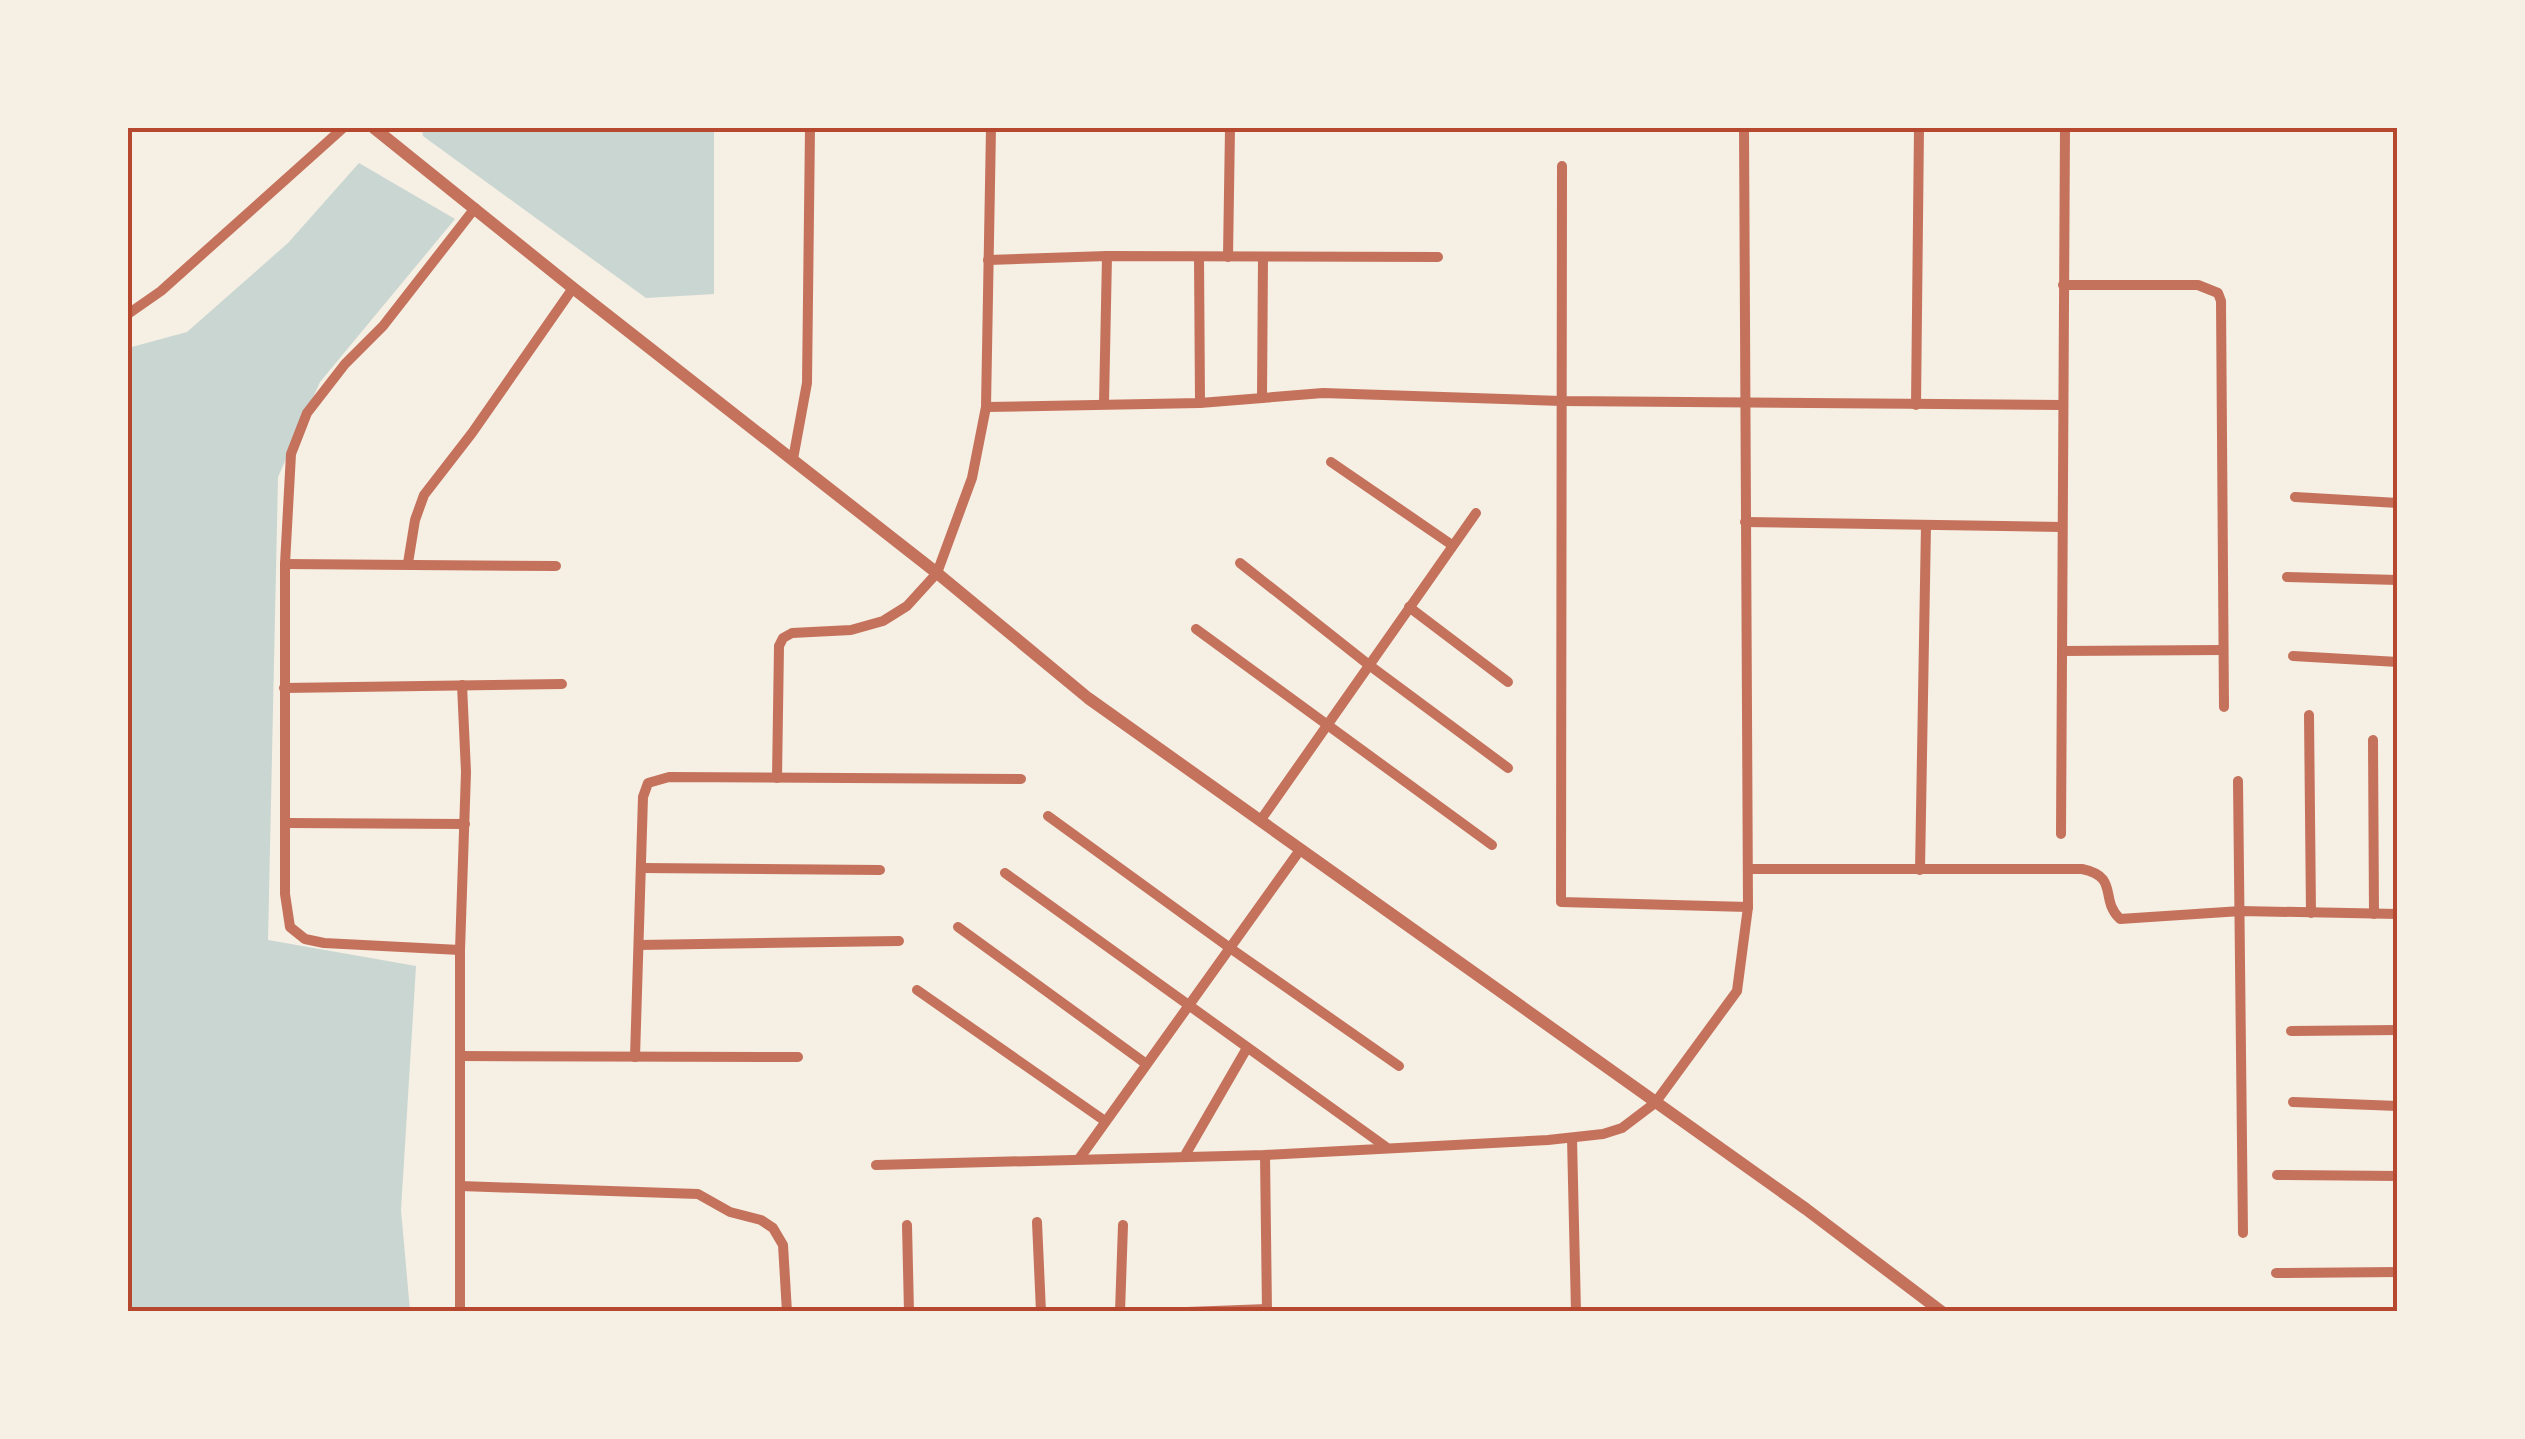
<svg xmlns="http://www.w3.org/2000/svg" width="2525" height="1439" font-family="'Alegreya Sans',sans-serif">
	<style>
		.water { fill: #c9d6d2 }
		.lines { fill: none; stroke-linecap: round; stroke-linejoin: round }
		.minor { stroke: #c5725c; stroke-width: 10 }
		.tertiary { stroke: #c5725c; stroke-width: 12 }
		.neatline { fill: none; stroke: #b5482f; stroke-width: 4 }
	</style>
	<rect width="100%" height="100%" fill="#f6efe4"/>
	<g class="water">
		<path d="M422 128H714V294L646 298 423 136Z"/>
		<path d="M359 163 455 219 320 382 278 477 268 940 416 966 401 1210 410 1311 128 1312V348L187 332 288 243Z"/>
	</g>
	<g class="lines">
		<g class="minor">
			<path d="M1562 166 1561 902 1748 907"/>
			<path d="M1199 257 1200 403"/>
			<path d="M1228 257 1230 128"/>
			<path d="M988 260 1107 256 1438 257"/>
			<path d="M2063 285H2198L2218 293 2221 301 2224 707"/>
			<path d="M128 314 161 291 343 128"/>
			<path d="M1262 398 1263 257"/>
			<path d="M1104 403 1107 256"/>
			<path d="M1916 405 1919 128"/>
			<path d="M986 407 1200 403 1323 393 1561 401 2062 405"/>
			<path d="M793 459 807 383 810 128"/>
			<path d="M1331 462 1452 545"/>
			<path d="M2295 497 2398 503"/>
			<path d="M1745 522 2062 527"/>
			<path d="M408 563 415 520 424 495 472 433 573 288"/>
			<path d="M1240 563 1369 665 1508 768"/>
			<path d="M285 564 556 566"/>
			<path d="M2287 577 2398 580"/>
			<path d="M1409 607 1508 682"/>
			<path d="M1196 629 1492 845"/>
			<path d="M2062 651 2222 650"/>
			<path d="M2293 656 2398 662"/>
			<path d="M284 688 562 684"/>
			<path d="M2309 715 2311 913"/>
			<path d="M2373 740 2374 914"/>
			<path d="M777 778 779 646 783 638 792 633 851 630 883 621 907 606 937 573 972 478 986 407 991 128"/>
			<path d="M2238 781 2243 1233"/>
			<path d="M1048 816 1230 948 1399 1066"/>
			<path d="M1260 821 1476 513"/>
			<path d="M287 823 465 824"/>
			<path d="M2061 834 2065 128"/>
			<path d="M642 868 880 870"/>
			<path d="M1748 869H2082C2120 877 2099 899 2120 919L2241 911 2398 914"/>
			<path d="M1920 870 1926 525"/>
			<path d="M1005 873 1386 1147"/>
			<path d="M958 927 1145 1063"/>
			<path d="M639 945 899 941"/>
			<path d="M460 950 324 943 305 939 290 927 285 894V564L291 454 307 413 345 364 383 326 475 208"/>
			<path d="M917 990 1105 1121"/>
			<path d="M2291 1031 2398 1030"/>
			<path d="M460 1056 798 1057"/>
			<path d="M635 1057 643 797 648 783 669 777 1021 779"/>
			<path d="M2293 1102 2398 1106"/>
			<path d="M1572 1138 1576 1312"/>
			<path d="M1265 1155 1267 1312"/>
			<path d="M1184 1157 1247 1048"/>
			<path d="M1079 1159 1300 850"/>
			<path d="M876 1165 1265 1155 1548 1140 1603 1134 1622 1128 1655 1103 1737 991 1748 907 1744 128"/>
			<path d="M2277 1175 2398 1176"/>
			<path d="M460 1186 698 1194 730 1212 761 1220 773 1228 783 1245 787 1312"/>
			<path d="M1037 1222 1041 1312"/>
			<path d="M907 1225 909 1312"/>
			<path d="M2276 1273 2398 1272"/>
			<path d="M460 1312V950L466 772 462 685"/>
			<path d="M1120 1312 1123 1225"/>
			<path d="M1187 1312 1267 1309"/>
		</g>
		<path class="tertiary" d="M374 128 573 288 937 573 1088 698 1806 1209 1942 1312"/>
	</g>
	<rect width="2525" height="1439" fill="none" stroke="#f6efe4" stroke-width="260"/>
	<rect x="130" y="130" width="2265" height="1179" class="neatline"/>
</svg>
